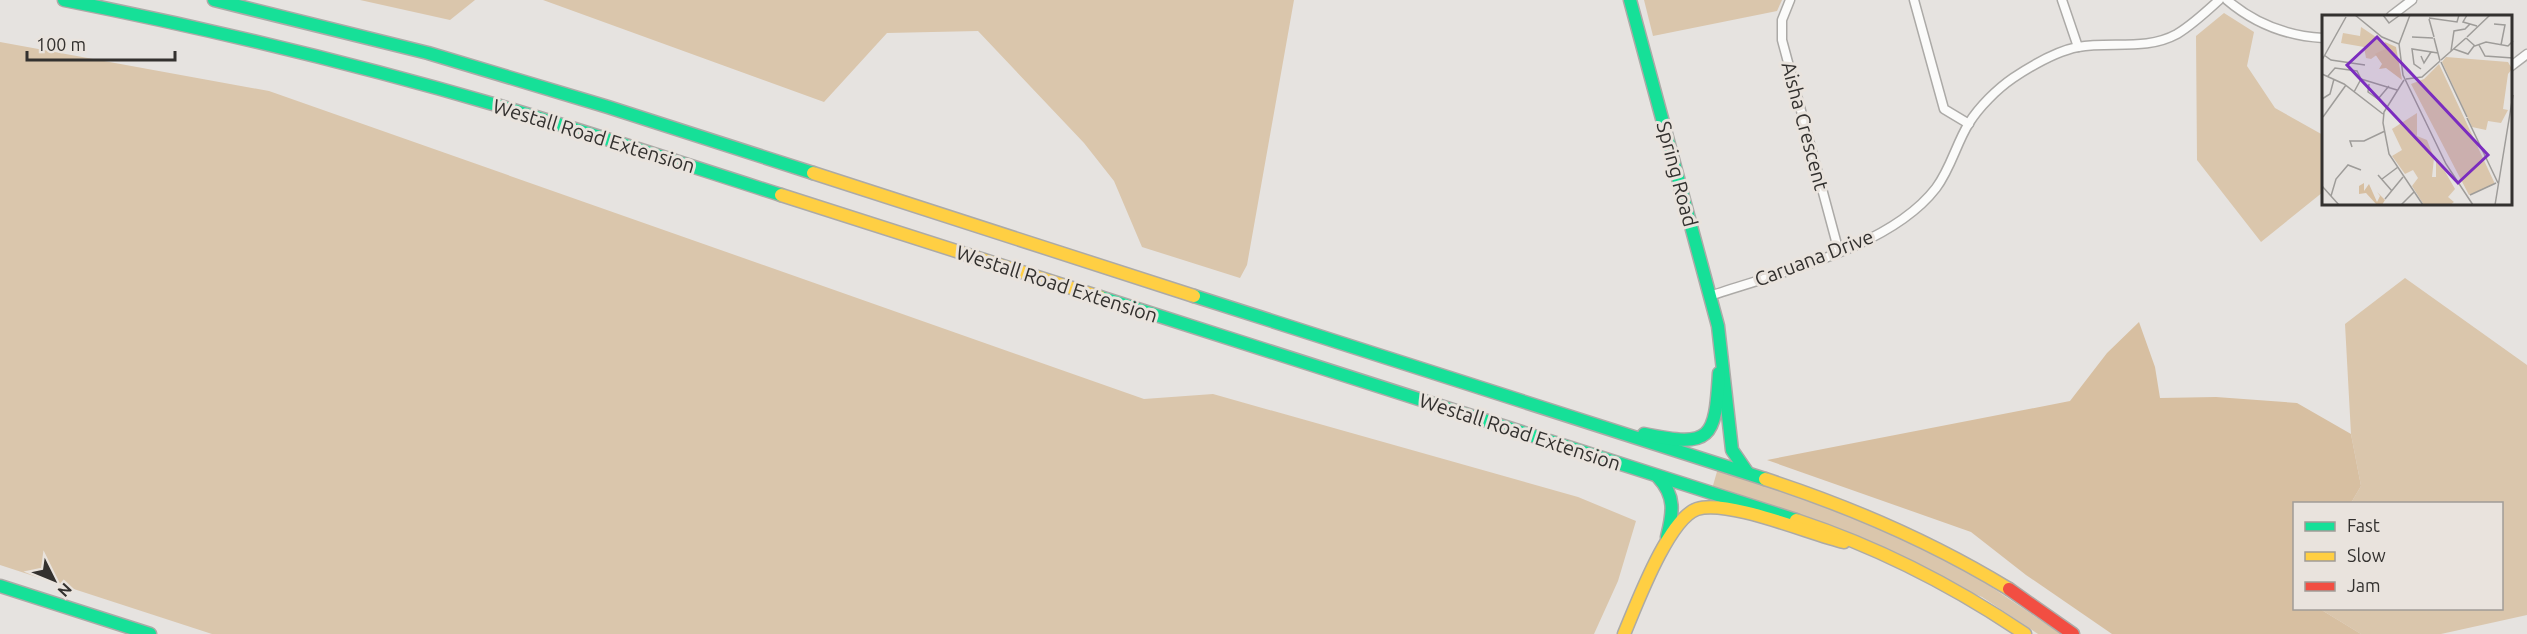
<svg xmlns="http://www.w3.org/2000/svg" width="2527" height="634" font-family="Ubuntu,sans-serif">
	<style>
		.green { fill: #dac6ac }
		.forest { fill: #d7bfa1 }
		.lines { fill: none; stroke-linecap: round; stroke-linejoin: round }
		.street-casing { stroke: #acaaa7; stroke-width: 11 }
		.fast-casing { stroke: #acaaa7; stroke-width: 15 }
		.slow-casing { stroke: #acaaa7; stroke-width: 15 }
		.jam-casing { stroke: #acaaa7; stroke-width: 15 }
		.street { stroke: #fbfbfa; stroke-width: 8 }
		.fast { stroke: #16e098; stroke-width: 12 }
		.slow { stroke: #ffcf43; stroke-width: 12 }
		.jam { stroke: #f24e42; stroke-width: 12 }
		.labels { text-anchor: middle; stroke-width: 6; stroke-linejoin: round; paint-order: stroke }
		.street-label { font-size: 20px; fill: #33312f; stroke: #e9e3dd }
		.inset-road { fill: none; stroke: #9e9c99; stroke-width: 1.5 }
		.view { fill: #7b2cbf; fill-opacity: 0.15; stroke: #7b2cbf; stroke-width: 3 }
		.inset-edge { fill: none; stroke: #33312f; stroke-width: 3 }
	</style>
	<rect width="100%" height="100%" fill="#e6e3e0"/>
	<g class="green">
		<path d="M360 0H475L450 20Z"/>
		<path d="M543 0H1294L1247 265 1240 278 1142 247 1114 181 1084 143 978 31 887 33 824 102Z"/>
		<path d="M1644 0H1782L1777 11 1653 36Z"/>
		<path d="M2224 13 2254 32 2247 66 2275 108 2323 135V192L2261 242 2197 160 2196 36Z"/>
		<path d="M0 42 269 91 1144 399 1213 394 1578 497 1636 521 1618 581 1594 634H212L0 565Z"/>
		<path d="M2405 278 2527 365V615L2441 634H2361L2320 609 2502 608V504L2351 503 2361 486 2351 434 2345 324Z"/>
		<path d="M1718 468 1868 521 1969 572 2061 634H2038L1982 597 1712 489Z"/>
	</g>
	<path class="forest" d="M2139 322 2155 367 2160 398 2216 397 2297 403 2351 434 2361 486 2351 503 2294 504V608L2320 609 2361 634H2112L2026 575 1971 532 1767 460 2070 401 2107 353Z"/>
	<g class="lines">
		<defs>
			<g id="street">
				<path d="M1790 0 1782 20V40L1839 252"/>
				<path d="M1914 0 1944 109 1969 124"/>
				<path d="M2062 0 2078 47"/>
				<path d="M2227 0C2254 23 2287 36 2323 38"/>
				<path d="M2391 16 2412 0"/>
				<path d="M2510 67 2527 54"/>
				<path d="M1710 296C1780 272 1890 248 1936 188 1951 168 1956 144 1969 123 1979 107 1997 89 2013 78 2031 66 2057 51 2078 47 2111 41 2146 51 2177 34 2192 25 2206 12 2219 0"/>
			</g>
			<g id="fast">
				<path d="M64 0C211 29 356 64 500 106 594 134 687 165 781 195"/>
				<path d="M214 0 428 53 608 107 813 173"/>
				<path d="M1630 0 1718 326 1732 450 1747 472"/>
				<path d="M1194 296 1765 479"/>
				<path d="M1100 297 1796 520"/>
				<path d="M1644 434C1712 448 1715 439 1719 373"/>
				<path d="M1658 477C1676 496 1673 513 1667 537"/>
				<path d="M0 586 150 634"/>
			</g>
			<g id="slow">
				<path d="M813 173 1194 296"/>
				<path d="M781 195 1100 297"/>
				<path d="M1765 479C1851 507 1932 542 2009 589"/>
				<path d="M1796 520C1878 547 1954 586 2025 634"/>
				<path d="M1624 634C1636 606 1668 519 1697 509 1728 499 1810 534 1844 542"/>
			</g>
			<path id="jam" d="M2009 589 2073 634"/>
		</defs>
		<use href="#street" class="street-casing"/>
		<use href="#fast" class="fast-casing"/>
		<use href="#slow" class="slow-casing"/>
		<use href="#jam" class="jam-casing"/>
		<use href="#street" class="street"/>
		<use href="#fast" class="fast"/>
		<use href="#slow" class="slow"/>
		<use href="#jam" class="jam"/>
	</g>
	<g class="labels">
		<g class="street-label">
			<text transform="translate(1805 126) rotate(75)" y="7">Aisha Crescent</text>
			<text transform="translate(594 136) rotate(17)" y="7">Westall Road Extension</text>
			<text transform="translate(1677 174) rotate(75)" y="7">Spring Road</text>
			<text transform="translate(1814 258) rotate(-21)" y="7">Caruana Drive</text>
			<text transform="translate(1057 284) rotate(18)" y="7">Westall Road Extension</text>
			<text transform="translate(1520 432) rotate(18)" y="7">Westall Road Extension</text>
		</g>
	</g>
	<g transform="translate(2322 15)">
		<rect width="190" height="190" fill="#e6e3e0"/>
		<path d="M39 12 63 28V34L49 44 44 43 42 32 19 28 21 18 38 21ZM124 42 186 47 190 54 186 59 181 94 186 95 179 108 166 106 164 115 150 112 120 47ZM117 49 173 169 147 180 89 69 102 64ZM95 98V121L105 125 112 143 110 162H114V146H117L133 174 126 182 132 187 128 190H102L90 171 96 163 91 155 83 159 70 141 80 135 70 114Z" fill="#dac6ac"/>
		<path d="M63 27 74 32 80 65 64 53 57 54 60 49 53 39 63 34ZM42 168V176L47 169 55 187 58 181 55 177 63 185 60 190H55L44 178 37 179V171Z" fill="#d7bfa1"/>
		<path class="inset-road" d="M33 0 60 22 77 29 81 60 124 149 151 190M61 0 67 8 78 0M145 0 141 7 155 11M107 3 135 7 137 0M107 4 112 22M172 9 183 10 179 30M90 22 111 23M145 22 168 0M112 23 118 46M144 23 153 31 164 27 186 31 191 26M77 29 88 0M157 30 163 41 191 43M132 34 146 39 152 31M129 36 132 16 143 14 148 9M2 40 9 45 43 50M99 41 102 48 109 37M0 45 24 2M119 45 144 23M119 47 145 102M99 54 92 49 90 34 116 38M0 59 22 69 61 99M6 61 13 53 35 56 39 64 32 77M39 64 75 75M84 64 100 62 118 46M82 65 62 97 61 108 67 139 101 190M47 69 46 77 56 84 67 71M0 84 8 79 12 64M1 102 24 70M145 103 176 168M30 132 28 126H42L63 116M56 160 70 176M60 164 76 152M0 171 17 190M148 180 174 168M9 181 14 164 26 150 39 155M63 184 81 162M79 190 92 177M173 190 191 80"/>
		<path class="view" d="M55 22 166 140 136 168 25 50Z"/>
		<rect width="190" height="190" class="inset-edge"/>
	</g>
	<rect x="2293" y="502" width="210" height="108" fill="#e9e3dd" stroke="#a09c97" stroke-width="1.5"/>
	<rect x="2305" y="522" width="30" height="9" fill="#16e098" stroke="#a09c97" stroke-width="1.5"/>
	<text x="2347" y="532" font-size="18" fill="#33312f">Fast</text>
	<rect x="2305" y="552" width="30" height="9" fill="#ffcf43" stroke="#a09c97" stroke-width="1.5"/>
	<text x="2347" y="562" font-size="18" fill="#33312f">Slow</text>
	<rect x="2305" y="582" width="30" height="9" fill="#f24e42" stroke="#a09c97" stroke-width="1.5"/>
	<text x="2347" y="592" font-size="18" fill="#33312f">Jam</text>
	<g transform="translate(54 580) rotate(133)" stroke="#e9e3dd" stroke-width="4.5" paint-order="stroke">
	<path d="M0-4.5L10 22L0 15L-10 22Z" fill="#33312f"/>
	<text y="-9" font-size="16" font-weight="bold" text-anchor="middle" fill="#33312f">N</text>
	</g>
	<path d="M27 51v9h148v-9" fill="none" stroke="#33312f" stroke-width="3"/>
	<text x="36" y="51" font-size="18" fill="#33312f" stroke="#e9e3dd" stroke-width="4.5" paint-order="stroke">100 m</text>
</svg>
